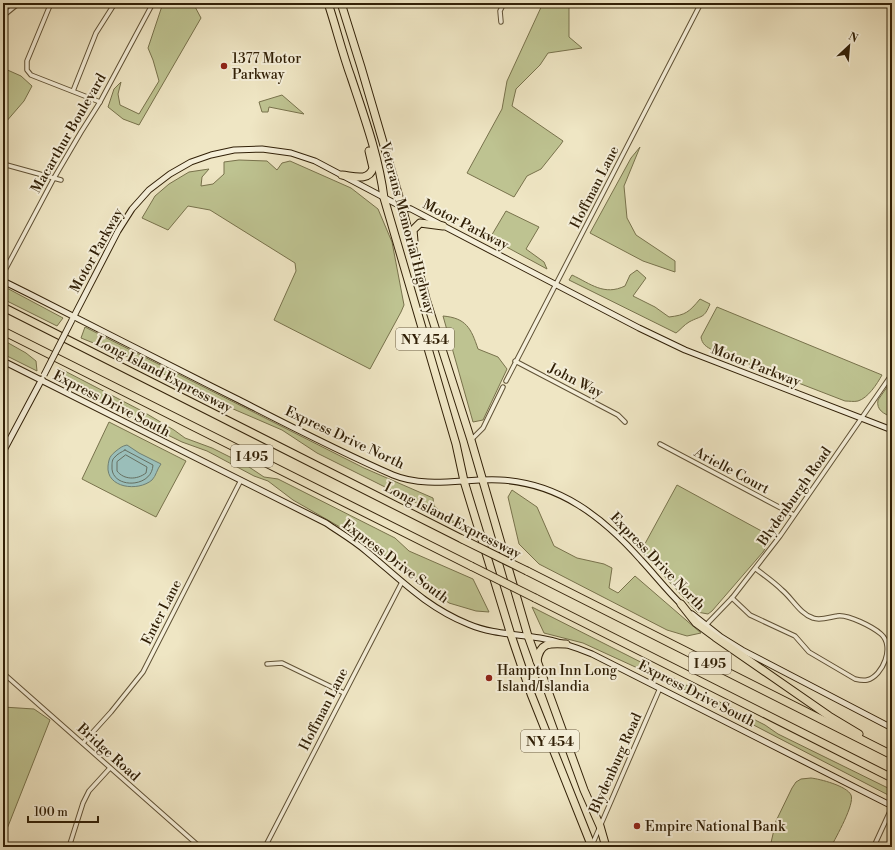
<svg xmlns="http://www.w3.org/2000/svg" width="895" height="850" font-family="'Libre Bodoni',serif">
	<style>
		.green { fill: #bec391; stroke: #78724c }
		.water { fill: #9abeb9; stroke: #707f72 }
		.lines { fill: none; stroke-linecap: round; stroke-linejoin: round }
		.shore { stroke: #666f60; stroke-width: 1 }
		.street-casing { stroke: #605236; stroke-width: 5.5 }
		.secondary-casing { stroke: #312007; stroke-width: 7 }
		.highway-casing { stroke: #312007; stroke-width: 9 }
		.street { stroke: #f5efd9; stroke-width: 3.5 }
		.secondary { stroke: #f5efd9; stroke-width: 5 }
		.highway { stroke: #efe6c4; stroke-width: 7 }
		.secondary-bridge-casing { stroke: #312007; stroke-width: 7; stroke-linecap: butt }
		.highway-bridge-casing { stroke: #312007; stroke-width: 9; stroke-linecap: butt }
		.secondary-bridge { stroke: #f5efd9; stroke-width: 5 }
		.highway-bridge { stroke: #efe6c4; stroke-width: 7 }
		.poi-dot { fill: #8f2418; stroke: #f5efd9; stroke-width: 1.5 }
		.labels { text-anchor: middle; stroke-width: 4; stroke-linejoin: round; paint-order: stroke }
		.shield { fill: #f5efd9; stroke: #6c5e46; stroke-width: 1 }
		.shield-label { font-size: 13px; font-weight: bold; fill: #312007 }
		.poi-label { font-size: 14px; fill: #312007; stroke: #f5efd9; text-anchor: start }
		.street-label { font-size: 14px; fill: #312007; stroke: #f5efd9 }
	</style>
	<rect width="100%" height="100%" fill="#efe6c4"/>
	<filter id="stains"><feTurbulence type="fractalNoise" baseFrequency=".005" numOctaves="4"/><feColorMatrix values="0 0 0 0 .2 0 0 0 0 .09 0 0 0 0 .02 0 0 0 .5 -.17"/></filter>
	<radialGradient id="worn" r=".72"><stop offset=".6" stop-color="#630" stop-opacity="0"/><stop offset="1" stop-color="#630" stop-opacity=".3"/></radialGradient>
	<g class="green">
		<path d="M163 3H193L201 18 139 125 123 119 108 107 114 89 121 82 118 94 120 105 139 114 159 81 153 60 148 48Z"/>
		<path d="M543 3H574L569 8V37L582 48 548 53 540 65 516 89 512 106 563 141 561 144 541 169 527 176 514 197 467 173 502 109 507 81Z"/>
		<path d="M3 68 21 76 32 86 24 101 5 123 3 122V101L5 90 3 88Z"/>
		<path d="M282 95 304 114 269 107 268 112H262L259 102Z"/>
		<path d="M640 147 624 186 627 218 636 235 675 261V272L643 261 590 233 631 158Z"/>
		<path d="M239 160 267 161 277 170 282 163 290 161 351 188 378 209 392 242 404 305 401 312 370 369 274 320 296 271 295 263 210 210 188 206 168 230 142 218 155 196 169 184 189 172 209 169 202 177 201 186 213 184 224 174V162Z"/>
		<path d="M506 211 539 227 526 249 544 262 547 269 490 238Z"/>
		<path d="M637 270 646 278 633 296 655 307 669 317C686 315 689 312 700 299L710 304C704 319 702 315 689 322 684 325 680 330 676 333L569 280 572 275C591 284 604 296 625 286L630 275Z"/>
		<path d="M3 286 63 318 57 326 3 299Z"/>
		<path d="M717 307 882 375C877 384 868 398 858 401 854 402 849 401 845 401L713 350C706 347 702 344 701 337Z"/>
		<path d="M443 316C466 318 471 328 478 349L498 357 507 369 483 420 473 422Z"/>
		<path d="M85 327 364 468 433 498 434 506 461 527 425 507 317 453 282 430 217 402 141 362 81 338Z"/>
		<path d="M3 340 26 353 36 361 37 371 3 354Z"/>
		<path d="M59 368 142 411 174 430 185 438 212 448 246 465 264 477 278 479 395 538 409 551 473 579 489 612 476 611 449 603 366 542 293 500 268 481 254 476 207 451 182 442 54 379Z"/>
		<path d="M892 380V417C884 414 876 410 878 400Z"/>
		<path d="M109 422 186 461 156 517 82 479Z"/>
		<path d="M677 485 767 534 770 541 763 552 712 611 708 614 697 612 641 551Z"/>
		<path d="M512 490 537 507 554 546 577 558 604 564 612 568 609 588 618 593 635 576 701 633 687 636 667 630 539 564 519 544 508 497Z"/>
		<path d="M532 607 765 725 778 734 892 790V797L692 693 583 643 544 633Z"/>
		<path d="M3 707 34 709 50 720 3 839Z"/>
		<path d="M811 778C820 779 847 786 851 795 855 804 836 837 831 847H770L776 821 792 788 796 782 801 779Z"/>
	</g>
	<path class="water" d="M127 445 139 453 161 464C157 469 156 476 152 480 138 492 106 488 108 466 109 458 110 456 116 451 120 448 122 446 127 445Z"/>
	<g class="lines">
		<g class="shore">
			<path d="M125 450 153 465C152 489 110 489 112 466 112 463 112 459 115 457 117 454 122 452 125 450Z"/>
			<path d="M126 455 147 467 146 473C137 480 124 480 117 471V462Z"/>
		</g>
		<defs>
			<g id="street">
				<path d="M51 3 27 61V70L31 75 100 102"/>
				<path d="M3 16 19 3"/>
				<path d="M501 22 500 11 504 3"/>
				<path d="M73 91 96 33 115 3"/>
				<path d="M3 164 61 180"/>
				<path d="M3 274 54 178 81 132 100 102 153 3"/>
				<path d="M515 361 618 415 625 422"/>
				<path d="M506 381 701 3"/>
				<path d="M471 440 483 428 503 387"/>
				<path d="M660 444 794 515"/>
				<path d="M732 598 750 615 795 636 809 652 855 679C859 680 863 681 867 680 883 676 895 646 881 634 873 627 848 614 837 616 830 617 820 621 813 618 800 614 792 598 782 590 774 582 765 576 756 569"/>
				<path d="M706 625 732 598 780 536 892 374"/>
				<path d="M267 664 282 663 344 693"/>
				<path d="M3 673 200 847"/>
				<path d="M83 743 111 712 143 672 241 480"/>
				<path d="M592 845 660 688"/>
				<path d="M69 847 83 803 89 791 110 768"/>
				<path d="M265 847 402 582"/>
				<path d="M869 847 875 844 892 807"/>
			</g>
			<g id="secondary">
				<path d="M3 281C82 320 160 361 239 400 290 426 340 452 393 475 427 489 465 478 500 480 559 483 603 517 641 560 655 575 668 592 683 606"/>
				<path d="M73 318 118 231 132 209 149 190 170 174 191 162 211 155 234 150 262 149 291 153 315 161 402 207 411 209 639 328 685 350 892 430"/>
				<path d="M3 361 326 523C339 532 353 540 366 551 400 579 426 607 468 624 491 634 516 634 540 638 558 641 575 647 592 654L892 806"/>
				<path d="M3 452 42 379"/>
				<path d="M692 614 721 637 742 650 892 728"/>
			</g>
			<g id="highway">
				<path d="M328 3C336 27 342 52 351 77 364 116 379 157 384 198L456 444 464 481 511 635 531 694 592 847"/>
				<path d="M341 3 361 67 402 207 426 299 471 440 528 636 584 790 600 826 606 847"/>
				<path d="M342 175C353 176 369 182 373 168L369 151"/>
				<path d="M414 241 413 230 420 223 443 226"/>
				<path d="M3 307 462 539"/>
				<path d="M3 331 471 566"/>
				<path d="M527 571 892 755"/>
				<path d="M535 598 892 778"/>
				<path d="M681 604 696 623 715 637 829 716 859 734"/>
				<path d="M537 661C540 642 550 643 566 644"/>
			</g>
		</defs>
		<use href="#street" class="street-casing"/>
		<use href="#secondary" class="secondary-casing"/>
		<use href="#highway" class="highway-casing"/>
		<use href="#street" class="street"/>
		<use href="#secondary" class="secondary"/>
		<use href="#highway" class="highway"/>
		<defs>
			<path id="secondary-bridge" d="M44 375 72 320"/>
			<g id="highway-bridge">
				<path d="M462 539 527 571"/>
				<path d="M471 566 535 598"/>
			</g>
		</defs>
		<use href="#secondary-bridge" class="secondary-bridge-casing"/>
		<use href="#highway-bridge" class="highway-bridge-casing"/>
		<use href="#secondary-bridge" class="secondary-bridge"/>
		<use href="#highway-bridge" class="highway-bridge"/>
	</g>
	<g class="poi-dot">
		<circle cx="224" cy="66" r="4"/>
		<circle cx="489" cy="678" r="4"/>
		<circle cx="637" cy="826" r="4"/>
	</g>
	<g class="labels">
		<g class="shield">
			<rect x="396" y="328" width="58" height="22" rx="3"/>
			<rect x="231" y="445" width="42" height="22" rx="3"/>
			<rect x="689" y="652" width="42" height="22" rx="3"/>
			<rect x="521" y="730" width="58" height="22" rx="3"/>
		</g>
		<g class="shield-label">
			<text x="425" y="344">NY 454</text>
			<text x="252" y="461">I 495</text>
			<text x="710" y="668">I 495</text>
			<text x="550" y="746">NY 454</text>
		</g>
		<g class="poi-label">
			<text x="232" y="63">1377 Motor<tspan x="232" dy="16">Parkway</tspan></text>
			<text x="497" y="675">Hampton Inn Long<tspan x="497" dy="16">Island/Islandia</tspan></text>
			<text x="645" y="831">Empire National Bank</text>
		</g>
		<g class="street-label">
			<text transform="translate(68 133) rotate(-60)" y="5">Macarthur Boulevard</text>
			<text transform="translate(594 187) rotate(-63)" y="5">Hoffman Lane</text>
			<text transform="translate(466 224) rotate(27)" y="5">Motor Parkway</text>
			<text transform="translate(408 228) rotate(75)" y="5">Veterans Memorial Highway</text>
			<text transform="translate(96 250) rotate(-61)" y="5">Motor Parkway</text>
			<text transform="translate(756 365) rotate(21)" y="5">Motor Parkway</text>
			<text transform="translate(164 374) rotate(27)" y="5">Long Island Expressway</text>
			<text transform="translate(576 380) rotate(27)" y="5">John Way</text>
			<text transform="translate(112 403) rotate(27)" y="5">Express Drive South</text>
			<text transform="translate(345 437) rotate(25)" y="5">Express Drive North</text>
			<text transform="translate(732 470) rotate(28)" y="5">Arielle Court</text>
			<text transform="translate(794 496) rotate(-55)" y="5">Blydenburgh Road</text>
			<text transform="translate(453 520) rotate(27)" y="5">Long Island Expressway</text>
			<text transform="translate(396 561) rotate(37)" y="5">Express Drive South</text>
			<text transform="translate(658 561) rotate(46)" y="5">Express Drive North</text>
			<text transform="translate(161 612) rotate(-63)" y="5">Enter Lane</text>
			<text transform="translate(697 693) rotate(27)" y="5">Express Drive South</text>
			<text transform="translate(323 709) rotate(-63)" y="5">Hoffman Lane</text>
			<text transform="translate(109 752) rotate(42)" y="5">Bridge Road</text>
			<text transform="translate(615 763) rotate(-66)" y="5">Blydenburg Road</text>
		</g>
	</g>
	<rect width="895" height="850" fill="none" stroke="#efe6c4" stroke-width="16"/>
	<rect x="4" y="4" width="887" height="842" fill="none" stroke="#312007" stroke-width="2"/>
	<rect x="8" y="8" width="879" height="834" fill="none" stroke="#312007"/>
	<g transform="translate(849 46) rotate(26)" stroke="#f5efd9" stroke-width="3" paint-order="stroke">
	<path d="M0-3L7 15L0 10L-7 15Z" fill="#312007"/>
	<text y="-6" font-size="11" font-weight="bold" text-anchor="middle" fill="#312007">N</text>
	</g>
	<path d="M28 816v6h70v-6" fill="none" stroke="#312007" stroke-width="2"/>
	<text x="34" y="816" font-size="12" fill="#312007" stroke="#f5efd9" stroke-width="3" paint-order="stroke">100 m</text>
	<rect width="100%" height="100%" filter="url(#stains)"/>
	<rect width="100%" height="100%" fill="url(#worn)"/>
</svg>
